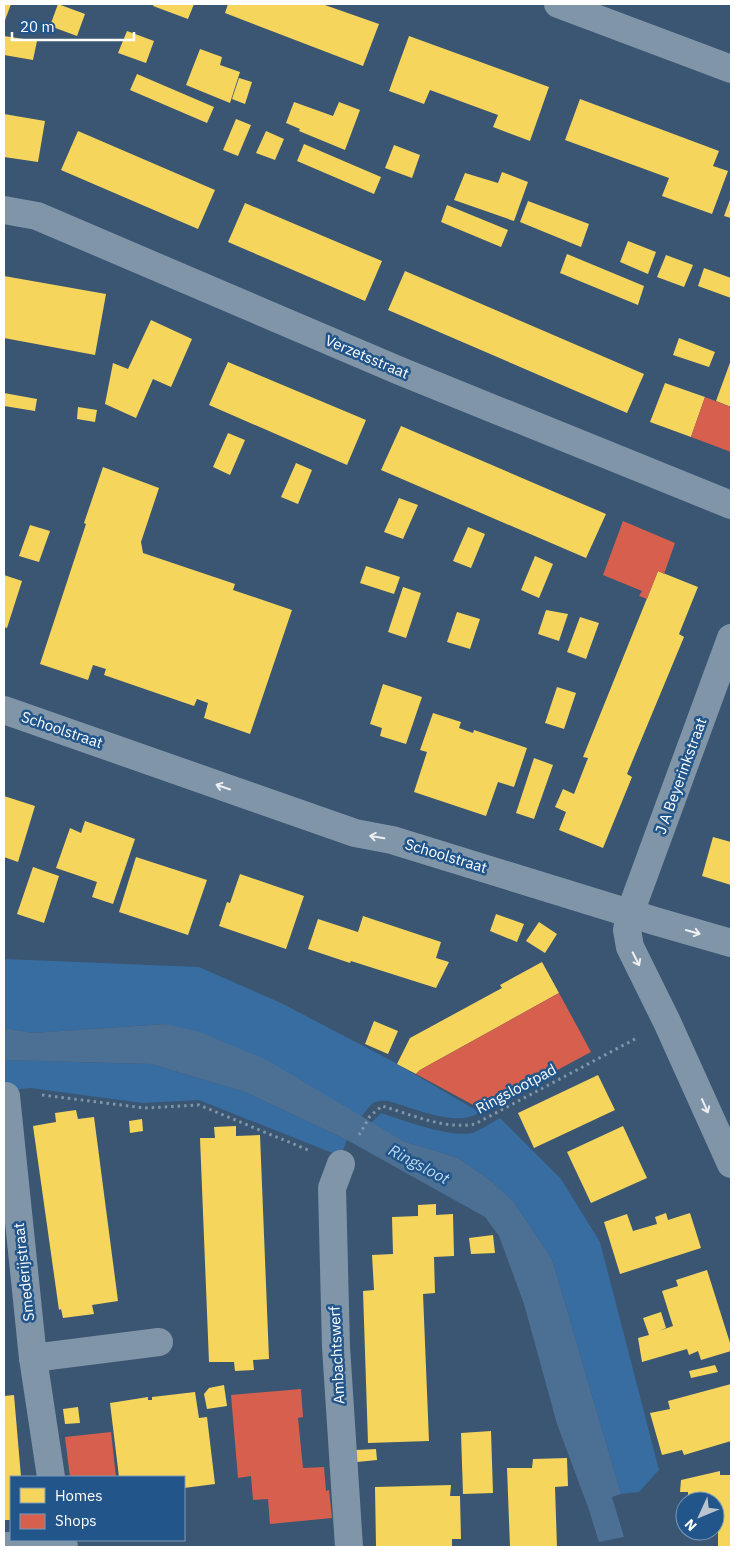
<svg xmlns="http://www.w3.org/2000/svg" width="735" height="1551" font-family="'IBM Plex Sans',sans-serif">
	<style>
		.green { fill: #376da1 }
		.water { fill: #4c6f94 }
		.homes { fill: #f6d55c }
		.shops { fill: #d6604d }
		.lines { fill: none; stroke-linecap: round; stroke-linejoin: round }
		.path { stroke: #8195a8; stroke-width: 3; stroke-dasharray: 2.5 4; stroke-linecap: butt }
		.minor { stroke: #8195a8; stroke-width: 28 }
		.oneway { stroke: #eceff2 }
		.labels { text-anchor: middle; stroke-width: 5; stroke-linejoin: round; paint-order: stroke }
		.street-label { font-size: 15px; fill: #fff; stroke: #22568b }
		.water-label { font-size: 16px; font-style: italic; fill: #bcd8f2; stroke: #22568b }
	</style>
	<rect width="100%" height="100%" fill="#3a5673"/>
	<g class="green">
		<path d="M4 959 199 967 281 1003 392 1061 479 1112C460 1129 411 1107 388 1101 372 1099 370 1106 361 1117L166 1024 32 1033 4 1028Z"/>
		<path d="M4 1060 151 1064 245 1092 347 1140 343 1150 335 1154 199 1100 143 1103 30 1088 4 1091Z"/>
		<path d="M381 1113C402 1120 451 1138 472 1133 481 1130 491 1123 500 1118L561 1179 600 1242 659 1470 639 1492 621 1494 552 1259 513 1201 491 1181 458 1158 403 1141 371 1123Z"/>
	</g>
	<path class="water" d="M166 1024 200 1032 267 1060 403 1141 458 1158 491 1181 513 1201 552 1259 621 1494 612 1497 624 1537 599 1542 588 1507 557 1424 524 1304 499 1236 485 1217 347 1140 245 1092 151 1064 4 1060V1028L32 1033Z"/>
	<g class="homes">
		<path d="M4 4H11L4 23Z"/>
		<path d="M58 4 85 14 77 36 50 26Z"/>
		<path d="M154 4H194L188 19 153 6Z"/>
		<path d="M228 4H322L379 24 363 66 225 13Z"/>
		<path d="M127 31 154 41 146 63 118 53Z"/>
		<path d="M4 36 37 41 33 60 4 55Z"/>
		<path d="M409 36 549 87 530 141 493 127 498 115 430 90 424 104 389 91Z"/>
		<path d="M200 49 222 57 220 65 240 72 230 103 186 85Z"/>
		<path d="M137 74 214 107 207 123 130 90Z"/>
		<path d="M239 78 252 82 245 104 232 99Z"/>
		<path d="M580 99 719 151 713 166 728 171 712 214 662 196 669 178 565 140Z"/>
		<path d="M294 102 333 116 339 102 360 110 345 150 299 131 300 129 286 123Z"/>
		<path d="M4 114 45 121 38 162 4 157Z"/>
		<path d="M236 119 251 125 238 156 223 150Z"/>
		<path d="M78 131 215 190 198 229 61 170Z"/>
		<path d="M266 131 284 139 275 160 256 153Z"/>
		<path d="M304 144 381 177 374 194 297 161Z"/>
		<path d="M394 145 420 155 412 178 385 168Z"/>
		<path d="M502 172 528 182 514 221 454 200 465 173 498 183Z"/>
		<path d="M731 197V218L724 216Z"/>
		<path d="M528 201 589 224 581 247 520 222Z"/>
		<path d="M245 203 382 261 365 301 228 242Z"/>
		<path d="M447 205 508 230 501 247 441 222Z"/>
		<path d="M628 241 656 252 648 274 620 262Z"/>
		<path d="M567 254 644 286 638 305 560 273Z"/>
		<path d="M666 255 693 265 684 287 657 277Z"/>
		<path d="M704 268 731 278V298L698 286Z"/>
		<path d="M405 271 644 374 627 413 388 310Z"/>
		<path d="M4 276 106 294 95 355 4 338Z"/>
		<path d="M151 320 192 339 171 387 153 379 136 418 105 404 113 363 128 369Z"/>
		<path d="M679 338 715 352 709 367 673 355Z"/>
		<path d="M731 360V407L716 401Z"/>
		<path d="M228 362 366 420 347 465 209 405Z"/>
		<path d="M665 383 705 397 691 437 650 422Z"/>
		<path d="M4 393 37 399 35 411 4 406Z"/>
		<path d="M78 407 97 410 95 422 77 419Z"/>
		<path d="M401 426 606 514 586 558 381 470Z"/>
		<path d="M228 433 245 440 230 475 213 467Z"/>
		<path d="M296 463 312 470 298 504 281 497Z"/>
		<path d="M103 467 159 488 141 542 143 553 235 584 233 590 292 610 250 734 204 718 208 703 197 699 194 706 104 675 106 669 93 665 88 680 40 664 86 524 84 523Z"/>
		<path d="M399 498 418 505 403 539 384 532Z"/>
		<path d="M30 525 50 531 39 562 19 556Z"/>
		<path d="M468 527 485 534 471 568 453 561Z"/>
		<path d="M535 556 553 564 539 598 521 590Z"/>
		<path d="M366 566 400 577 394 594 360 583Z"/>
		<path d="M658 571 698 587 679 634 684 637 627 774 632 777 603 848 559 830 566 812 555 807 563 789 574 794 588 758 583 757Z"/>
		<path d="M4 575 22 581 7 628 4 627Z"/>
		<path d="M403 587 421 593 406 638 388 632Z"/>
		<path d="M546 610 568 614 559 641 538 634Z"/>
		<path d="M457 612 480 619 470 649 447 642Z"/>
		<path d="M580 617 599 623 586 659 567 652Z"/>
		<path d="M383 684 422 697 406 744 380 736 382 728 370 724Z"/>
		<path d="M557 687 576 693 564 729 545 723Z"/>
		<path d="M433 713 461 722 459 728 473 733 474 730 527 748 514 787 498 782 486 816 414 792 427 752 420 750Z"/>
		<path d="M534 758 553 765 534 819 516 813Z"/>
		<path d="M4 796 35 806 18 862 4 857Z"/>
		<path d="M85 821 135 839 113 904 92 897 97 882 56 868 70 828 81 833Z"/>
		<path d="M713 837 731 842V885L702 876Z"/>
		<path d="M136 857 207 880 188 935 119 912Z"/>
		<path d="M33 867 59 876 44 923 17 914Z"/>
		<path d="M240 874 304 896 286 949 219 926 227 902 230 903Z"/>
		<path d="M496 914 524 924 517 942 490 931Z"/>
		<path d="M363 916 441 942 436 958 449 962 436 988 351 961 350 963 308 949 318 919 358 932Z"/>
		<path d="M539 922 557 934 545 953 526 941Z"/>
		<path d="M542 962 559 993 420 1070 416 1074 397 1064 410 1038 502 988 500 985Z"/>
		<path d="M374 1021 398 1031 388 1054 365 1044Z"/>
		<path d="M598 1075 615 1110 534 1148 518 1113Z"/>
		<path d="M76 1110 78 1119 94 1117 118 1301 92 1305 94 1314 63 1318 61 1309 59 1310 33 1126 56 1122 55 1113Z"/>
		<path d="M142 1119 143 1131 130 1133 129 1121Z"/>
		<path d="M236 1126V1136L260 1135 269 1359 253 1360 254 1370 235 1371 234 1362H209L200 1138H215L214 1127Z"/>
		<path d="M623 1126 647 1178 591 1203 567 1152Z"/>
		<path d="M436 1204V1215L453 1214 454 1256 434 1257 435 1293 423 1294 429 1441 368 1443 363 1291 374 1290 372 1255 393 1254 392 1217 418 1216V1205Z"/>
		<path d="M666 1213 668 1220 690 1213 701 1248 620 1274 604 1222 627 1214 633 1231 657 1224 655 1217Z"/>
		<path d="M493 1235 495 1253 471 1254 469 1238Z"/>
		<path d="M707 1270 731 1346V1351L701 1360 698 1351 689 1355 687 1349 642 1362 638 1338 649 1335 643 1318 661 1312 666 1328 659 1331 673 1326 662 1291 678 1286 676 1280Z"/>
		<path d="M715 1365 718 1372 691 1378 689 1371Z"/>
		<path d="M731 1384V1441L684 1455 682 1450 662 1455 650 1413 670 1409 668 1401Z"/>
		<path d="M224 1385 227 1406 207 1409 204 1394 209 1388Z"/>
		<path d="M195 1392 199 1418 207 1417 215 1484 184 1488V1477H119L110 1403 148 1397V1400H152V1397Z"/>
		<path d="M14 1395 21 1477H11V1520H4V1396Z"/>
		<path d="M78 1407 80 1423 65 1424 63 1409Z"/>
		<path d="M491 1431 493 1493 463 1494 461 1433Z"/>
		<path d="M376 1449 377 1460 357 1462 356 1450Z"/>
		<path d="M567 1458 568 1486 555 1487 557 1547H510L507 1468H532L533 1459Z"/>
		<path d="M720 1471V1475H731V1547H718V1532H715V1501H688V1492H680L681 1480Z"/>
		<path d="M451 1485 450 1496H460L461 1539H452V1546L376 1547 375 1487Z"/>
	</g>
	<g class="shops">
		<path d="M705 397 731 407V452L691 437Z"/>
		<path d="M623 521 675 543 664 574 658 571 647 599 639 596 642 591 603 575Z"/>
		<path d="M559 993 591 1052 548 1075 546 1070 477 1107 416 1074 420 1070Z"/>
		<path d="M301 1389 303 1417 298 1418 303 1468 324 1467 326 1491 329 1490 332 1518 270 1524 268 1499 253 1500 251 1476 238 1478 231 1395Z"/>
		<path d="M111 1432 116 1477H70L65 1437Z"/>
	</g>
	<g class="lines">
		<g class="path">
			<path d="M42 1095 145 1108 199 1105 308 1150"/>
			<path d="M359 1135 370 1116 382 1106C410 1114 445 1130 475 1124L637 1038"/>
		</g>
		<g class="minor">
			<path d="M558 4 731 69"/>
			<path d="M4 210 37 216 400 371 731 505"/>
			<path d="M731 638 630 913 627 930 630 947 667 1022 731 1164"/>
			<path d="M4 710 355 833 392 840 658 922 731 943"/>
			<path d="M6 1096 33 1358 51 1477"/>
			<path d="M341 1164 332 1188 336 1347 349 1547"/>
			<path d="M33 1358 159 1342"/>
			<path d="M4 1546 64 1547"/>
		</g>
	</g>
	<defs><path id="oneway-shaft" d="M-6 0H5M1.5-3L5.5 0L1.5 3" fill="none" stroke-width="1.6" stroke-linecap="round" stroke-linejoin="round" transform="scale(1.25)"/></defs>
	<g class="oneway">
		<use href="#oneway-shaft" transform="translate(223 787) rotate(-161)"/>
		<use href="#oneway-shaft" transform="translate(377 837) rotate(-170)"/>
		<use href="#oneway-shaft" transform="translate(693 932) rotate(16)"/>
		<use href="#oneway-shaft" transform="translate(636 959) rotate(63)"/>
		<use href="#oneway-shaft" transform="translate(705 1106) rotate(66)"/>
	</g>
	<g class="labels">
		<g class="street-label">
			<text transform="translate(367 357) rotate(23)" y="5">Verzetsstraat</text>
			<text transform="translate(62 730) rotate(19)" y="5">Schoolstraat</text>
			<text transform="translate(681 776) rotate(-70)" y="5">J A Beyerinkstraat</text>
			<text transform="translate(446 856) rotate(17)" y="5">Schoolstraat</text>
			<text transform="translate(516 1089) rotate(-28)" y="5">Ringslootpad</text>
			<text transform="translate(24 1272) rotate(-96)" y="5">Smederijstraat</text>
			<text transform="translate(337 1355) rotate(-93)" y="5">Ambachtswerf</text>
		</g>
		<g class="water-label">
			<text transform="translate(419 1164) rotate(28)" y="6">Ringsloot</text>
		</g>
	</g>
	<rect width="735" height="1551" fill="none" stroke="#ffffff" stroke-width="10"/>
	<rect x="10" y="1476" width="175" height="65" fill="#22568b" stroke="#7a9ab9"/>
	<rect x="20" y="1488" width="25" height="15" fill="#f6d55c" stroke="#7a9ab9"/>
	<text x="55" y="1501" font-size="15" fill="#ffffff">Homes</text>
	<rect x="20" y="1514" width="25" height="15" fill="#d6604d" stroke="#7a9ab9"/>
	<text x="55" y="1526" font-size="15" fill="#ffffff">Shops</text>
	<g transform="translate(700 1516) rotate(226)"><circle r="24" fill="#22568b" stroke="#7a9ab9"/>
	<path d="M0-4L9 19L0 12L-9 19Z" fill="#bac4ce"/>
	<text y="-8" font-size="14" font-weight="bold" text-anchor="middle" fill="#ffffff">N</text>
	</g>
	<path d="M12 32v8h122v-8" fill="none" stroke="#ffffff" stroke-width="2.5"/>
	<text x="20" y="32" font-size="15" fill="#ffffff" stroke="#22568b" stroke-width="4" paint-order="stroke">20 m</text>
</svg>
